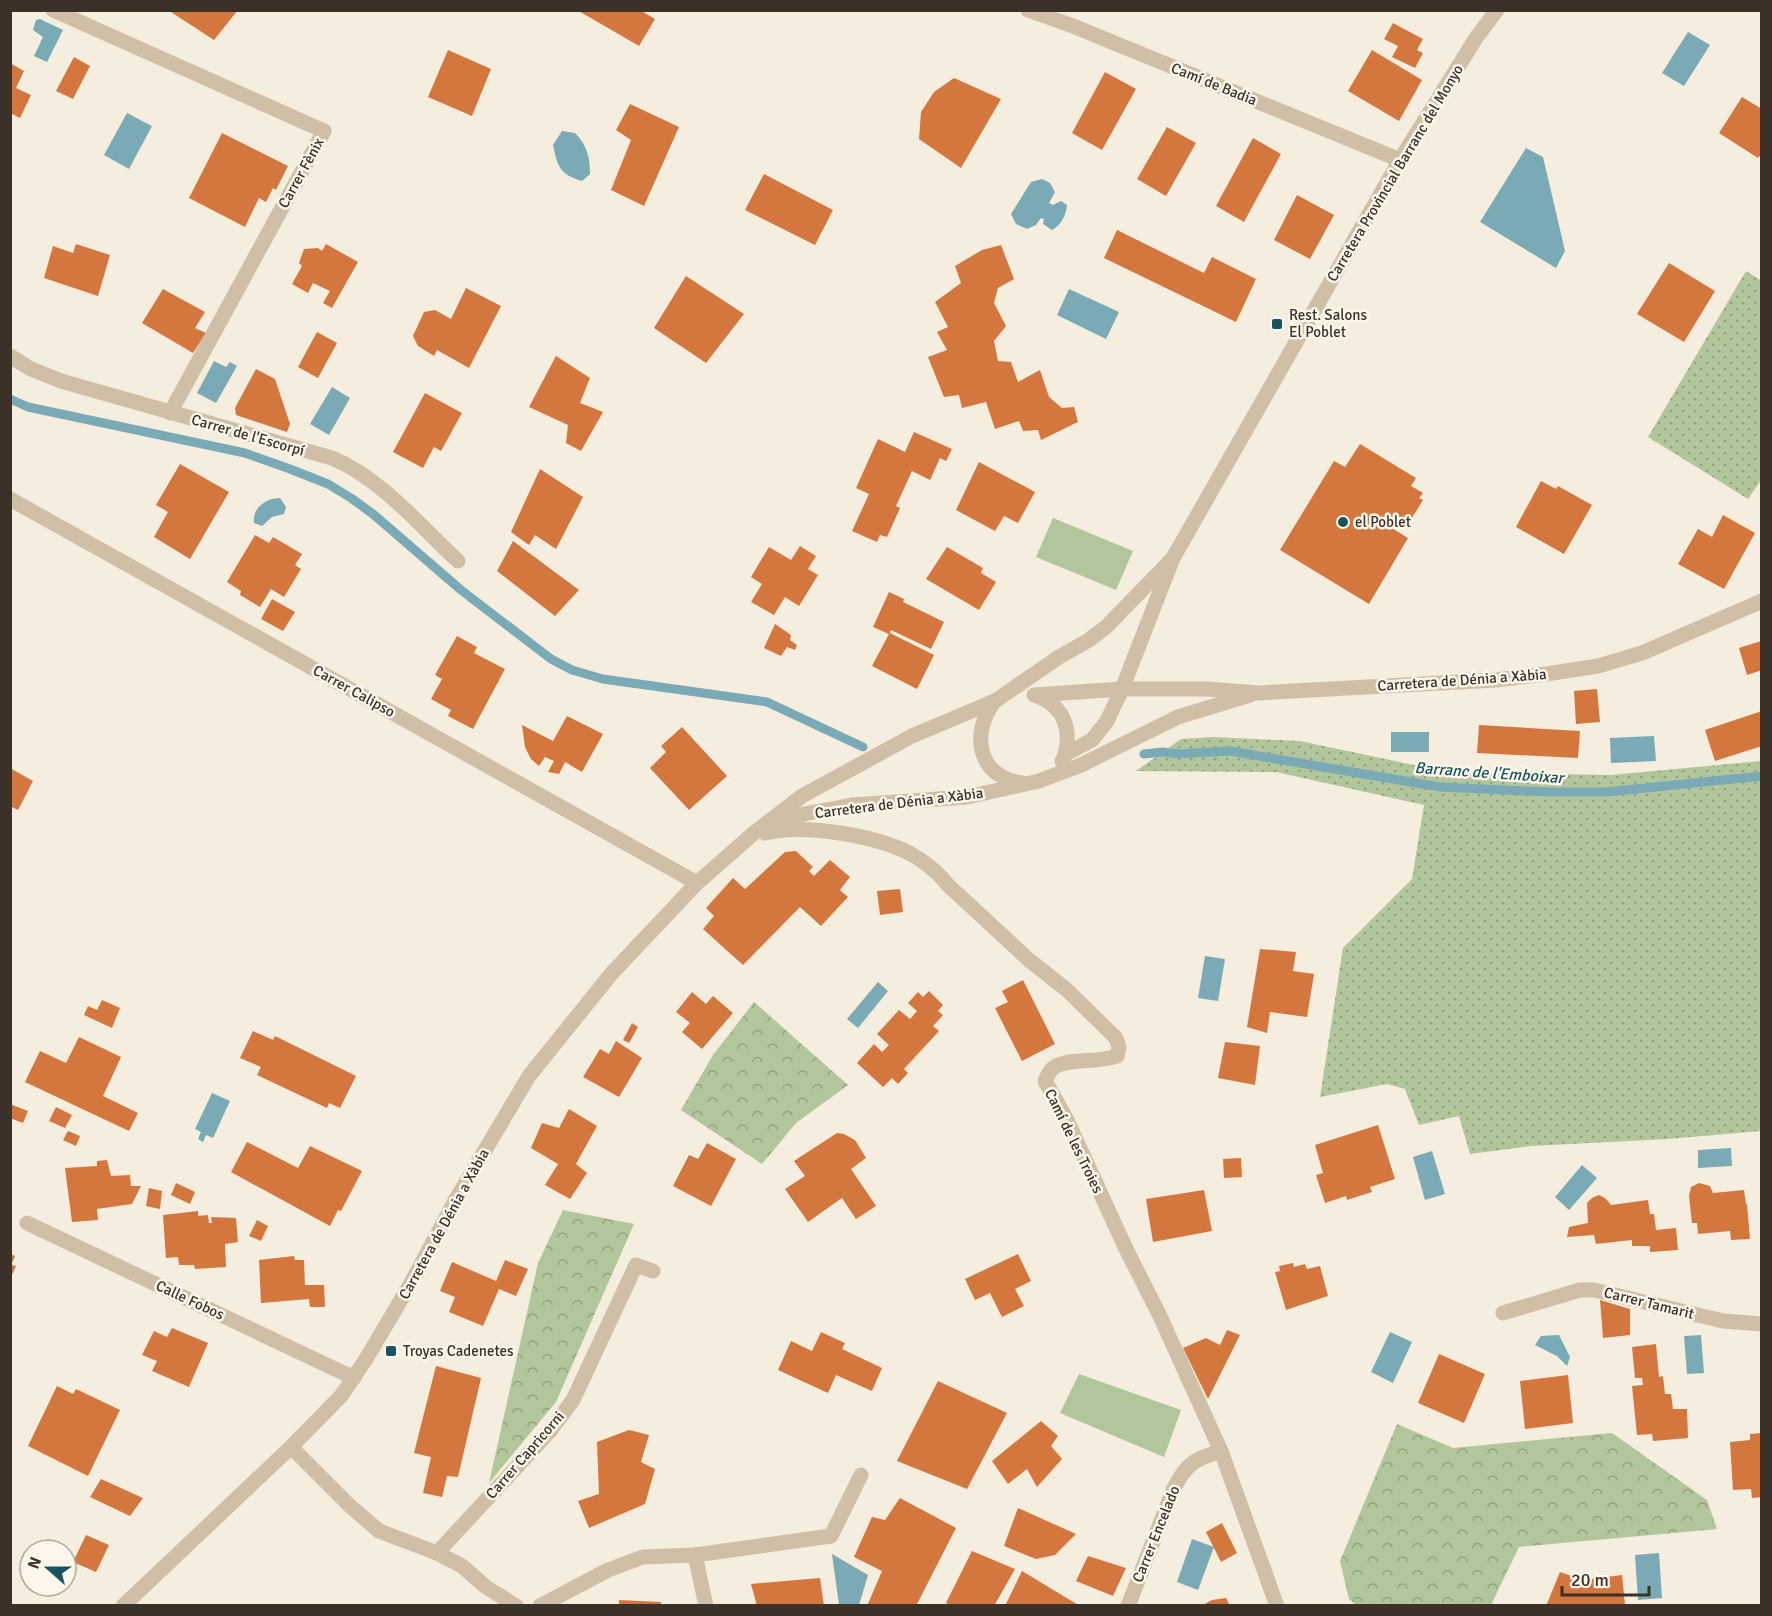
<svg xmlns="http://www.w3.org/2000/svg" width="1772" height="1616" font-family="Signika,sans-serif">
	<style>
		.grass { fill: url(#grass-dots) }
		.forest { fill: url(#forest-crowns) }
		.garden { fill: #b2c69b }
		.water { fill: #79aab6 }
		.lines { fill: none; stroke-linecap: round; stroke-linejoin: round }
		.stream { stroke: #79aab6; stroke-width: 9 }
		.building { fill: #d3773e }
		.service { stroke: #cfbfa7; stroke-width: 15 }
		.minor { stroke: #cfbfa7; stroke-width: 15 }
		.tertiary { stroke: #cfbfa7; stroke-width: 15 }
		.poi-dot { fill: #195362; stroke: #fcf6eb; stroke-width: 2 }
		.labels { text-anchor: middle; stroke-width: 5; stroke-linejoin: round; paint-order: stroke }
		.street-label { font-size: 15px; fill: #3b3129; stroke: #fcf6eb }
		.poi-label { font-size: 15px; fill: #3b3129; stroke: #fcf6eb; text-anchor: start }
		.water-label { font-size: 16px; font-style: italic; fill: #195362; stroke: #fcf6eb }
	</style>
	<defs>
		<pattern id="grass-dots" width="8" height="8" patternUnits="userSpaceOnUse" patternTransform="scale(1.5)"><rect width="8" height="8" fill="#b2c69b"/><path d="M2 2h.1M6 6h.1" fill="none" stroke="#92a17e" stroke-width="1.8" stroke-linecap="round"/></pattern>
		<pattern id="forest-crowns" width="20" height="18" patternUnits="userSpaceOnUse" patternTransform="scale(1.5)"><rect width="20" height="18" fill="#b2c69b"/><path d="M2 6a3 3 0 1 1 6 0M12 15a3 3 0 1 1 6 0" fill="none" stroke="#92a17e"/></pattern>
	</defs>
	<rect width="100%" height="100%" fill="#f5eddd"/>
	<g class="grass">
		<path d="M1746 271 1762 281 1761 480 1748 499 1648 437Z"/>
		<path d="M1212 737 1300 741 1447 772 1611 775 1761 761V1131L1668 1139 1531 1146 1470 1154 1459 1116 1419 1125 1405 1089 1387 1084 1320 1097 1343 948 1412 879 1424 805 1276 772 1136 771 1181 739Z"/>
	</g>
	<g class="forest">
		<path d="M754 1002 848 1085 796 1123 762 1164 681 1110 713 1055Z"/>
		<path d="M563 1210 634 1224 556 1402 489 1483 538 1263Z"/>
		<path d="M1397 1424 1453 1448 1612 1433 1707 1500 1717 1529 1519 1547 1491 1605H1356L1349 1599 1340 1561Z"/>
	</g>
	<g class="garden">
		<path d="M1053 518 1133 551 1116 590 1036 557Z"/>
		<path d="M1079 1374 1181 1410 1164 1457 1060 1413Z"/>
	</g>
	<g class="water">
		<path d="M40 19 63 30 47 62 34 56 43 37 33 30 36 20Z"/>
		<path d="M1688 32 1710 45 1684 86 1662 73Z"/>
		<path d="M127 113 152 126 129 169 104 155Z"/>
		<path d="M562 131 575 133C587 145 590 157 590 174L582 181C559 174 558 167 553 145Z"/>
		<path d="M1526 148 1543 157 1565 251 1556 268 1480 222Z"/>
		<path d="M1042 179 1050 183 1055 192 1049 203 1053 205 1061 201 1067 205C1066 216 1061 225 1052 230L1043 224 1044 219 1041 218 1036 225 1027 229 1016 224 1011 214 1031 182Z"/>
		<path d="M1069 289 1119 312 1106 339 1057 315Z"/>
		<path d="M214 361 226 367 230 362 237 366 216 403 197 393Z"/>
		<path d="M332 387 350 398 329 435 310 424Z"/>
		<path d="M280 498 286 507 284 514 272 517 262 526 254 523C252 508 266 498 280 498Z"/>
		<rect x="1391" y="732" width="38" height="20"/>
		<path d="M1654 736 1656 761 1611 763 1610 738Z"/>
		<path d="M1205 956 1225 959 1218 1001 1198 998Z"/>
		<path d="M878 982 888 991 858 1028 847 1019Z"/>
		<path d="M212 1093 230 1101 213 1138 206 1135 203 1142 198 1139 201 1132 195 1129Z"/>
		<path d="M1731 1148 1732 1166 1698 1168V1150Z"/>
		<path d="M1432 1151 1445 1194 1425 1200 1413 1157Z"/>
		<path d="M1582 1165 1597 1178 1569 1210 1555 1197Z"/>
		<path d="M1390 1332 1412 1342 1393 1383 1371 1372Z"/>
		<path d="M1559 1335 1570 1357 1567 1366 1557 1356 1535 1345 1541 1336Z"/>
		<path d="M1701 1335 1704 1373 1687 1374 1684 1336Z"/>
		<path d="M1192 1539 1214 1547 1198 1590 1177 1582Z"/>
		<path d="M1659 1553 1662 1598 1638 1600 1635 1555Z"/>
		<path d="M832 1554 868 1575 859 1605H839Z"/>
	</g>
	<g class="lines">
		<g class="stream">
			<path d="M10 399 28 407 245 453 290 469 328 484 351 498 373 514 461 590 551 659 572 670 603 679 767 702 863 747"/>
			<path d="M1144 754 1163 752 1179 754 1230 751 1440 787 1549 792H1606L1762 776"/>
		</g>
	</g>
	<g class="building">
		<path d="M168 10H238L214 40Z"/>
		<path d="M577 10H640L655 19 639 46Z"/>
		<path d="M1393 23 1423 39 1417 50 1423 53 1415 68 1392 57 1398 46 1384 39Z"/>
		<path d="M448 50 491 69 472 116 428 97Z"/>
		<path d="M1372 50 1422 80 1399 121 1348 91Z"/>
		<path d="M74 57 90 66 73 99 56 91Z"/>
		<path d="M10 63 24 71 16 88 31 95 20 118 12 114 10 119Z"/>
		<path d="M1105 72 1136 89 1102 150 1072 133Z"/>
		<path d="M954 78 1001 99 961 168 919 139 921 112 934 92Z"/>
		<path d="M1742 97 1762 109V153L1758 158 1719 133Z"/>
		<path d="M630 104 679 127 644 206 611 190 631 140 616 130Z"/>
		<path d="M1167 127 1196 143 1166 196 1137 179Z"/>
		<path d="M222 133 288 166 276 190 273 188 266 202 259 198 245 227 189 198Z"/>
		<path d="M1253 138 1281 154 1244 222 1216 206Z"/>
		<path d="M764 174 833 210 815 245 745 210Z"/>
		<path d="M1297 195 1334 215 1310 259 1274 240Z"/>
		<path d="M1117 230 1204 273 1212 257 1256 279 1236 322 1104 258Z"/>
		<path d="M76 244 110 255 98 296 44 278 53 246 73 253Z"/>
		<path d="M326 244 358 262 332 308 323 303 330 291 313 283 308 293 292 284 302 266 299 263 304 249 318 248 322 251Z"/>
		<path d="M1001 245 1014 279 998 288 994 303 1006 326 994 341 998 361 1011 362 1018 382 1040 370 1049 397 1062 408 1074 407 1078 422 1041 440 1038 430 1023 431 1019 421 995 429 986 402 962 408 959 395 944 397 928 357 947 350 937 332 948 327 935 302 961 283 955 266 982 250Z"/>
		<path d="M1669 263 1715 291 1684 342 1637 314Z"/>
		<path d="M686 276 744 314 706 363 654 328Z"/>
		<path d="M466 288 501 306 469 368 437 350 434 356 418 346 413 336 424 312 435 310 451 319Z"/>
		<path d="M163 289 205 312 195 328 206 333 193 353 142 323Z"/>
		<path d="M317 332 337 343 318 378 298 367Z"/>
		<path d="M556 356 590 378 580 403 603 412 581 451 566 443 568 425 529 407Z"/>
		<path d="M256 369 275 379 290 424 287 432 236 415 235 408Z"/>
		<path d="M425 393 462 413 441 451 434 447 423 468 393 452Z"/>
		<path d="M914 432 952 449 946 461 940 458 930 480 912 471 896 506 900 508 887 537 880 535 877 542 852 531 869 494 856 488 878 439 905 452Z"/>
		<path d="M1360 444 1416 478 1411 486 1423 493 1419 498 1423 500 1405 529 1390 519 1387 525 1408 538 1369 604 1280 550 1334 461 1345 467Z"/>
		<path d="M979 462 1035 492 1018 523 1004 516 995 531 956 510Z"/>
		<path d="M180 464 229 492 190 559 154 537 168 512 156 505Z"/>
		<path d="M540 469 583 497 556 549 535 535 529 545 511 532Z"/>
		<path d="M1541 481 1556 489 1558 486 1592 505 1564 554 1516 527Z"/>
		<path d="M1723 515 1755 533 1724 589 1678 564 1698 529 1712 537Z"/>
		<path d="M255 535 269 543 273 537 302 554 295 565 301 569 284 597 271 589 260 607 240 595 241 591 227 582Z"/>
		<path d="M513 541 579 590 555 616 497 571Z"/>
		<path d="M800 546 816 556 808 569 818 575 799 606 785 597 774 615 751 602 762 584 751 577 769 547 791 560Z"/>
		<path d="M947 547 983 568 981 573 996 582 979 610 926 579Z"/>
		<path d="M889 592 904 599 903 602 944 622 931 649 891 630 890 633 934 655 917 689 872 666 889 634 873 627Z"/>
		<path d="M272 599 295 612 283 631 261 619Z"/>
		<path d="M775 624 791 635 790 640 797 645 795 650 787 647 781 656 764 648Z"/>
		<path d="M457 636 477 647 474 653 505 669 473 729 448 716 451 710 431 699 442 679 435 675Z"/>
		<path d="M1761 641 1762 670 1747 675 1739 648Z"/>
		<path d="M1597 689 1600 722 1576 724 1574 691Z"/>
		<path d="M1762 711V746L1715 761 1705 730Z"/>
		<path d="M567 716 603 734 582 772 565 762 559 774 548 772 554 761 545 757 539 766 531 759 525 747 522 725 553 741Z"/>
		<path d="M1479 725 1580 731 1578 758 1477 753Z"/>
		<path d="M682 727 727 776 689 810 650 768 666 752 661 746Z"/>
		<path d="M10 768 33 781 18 810 10 806Z"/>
		<path d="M796 851 813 867 809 871 814 876 830 860 850 877 840 890 848 897 821 926 800 907 743 965 703 929 714 916 706 908 733 878 745 889 785 852Z"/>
		<path d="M900 889 903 912 880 915 877 891Z"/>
		<path d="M1260 949 1296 952 1293 971 1314 974 1307 1017 1270 1012 1267 1033 1247 1027Z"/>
		<path d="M1023 980 1055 1044 1022 1061 995 1008 1008 1002 1002 991Z"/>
		<path d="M929 991 943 1005 938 1011 943 1015 933 1026 939 1031 904 1069 908 1073 898 1084 892 1078 883 1087 857 1063 874 1044 882 1052 889 1045 877 1034 899 1010 910 1019 917 1011 908 1003 918 992 923 997Z"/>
		<path d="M692 992 706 1004 713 996 733 1013 702 1049 682 1032 690 1023 676 1012Z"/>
		<path d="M102 1000 120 1008 112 1028 84 1015 88 1006 97 1010Z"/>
		<path d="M632 1023 638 1027 629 1043 623 1040Z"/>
		<path d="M253 1031 273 1040 275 1036 356 1076 340 1108 329 1103 327 1108 257 1075 261 1067 240 1058Z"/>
		<path d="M79 1037 121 1057 103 1096 138 1113 129 1131 25 1082 40 1051 66 1063Z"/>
		<path d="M616 1041 642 1058 619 1097 583 1077 600 1049 609 1054Z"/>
		<path d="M1225 1042 1260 1046 1255 1085 1218 1078Z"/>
		<path d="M10 1104 28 1111 23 1123 10 1118Z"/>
		<path d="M56 1107 72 1115 65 1128 49 1121Z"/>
		<path d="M569 1109 597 1126 576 1164 587 1173 570 1199 545 1185 558 1164 531 1148 542 1123 559 1128Z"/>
		<path d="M1378 1125 1395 1179 1370 1187 1372 1192 1347 1200 1346 1196 1325 1203 1316 1175 1323 1173 1315 1145Z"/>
		<path d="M68 1131 80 1136 76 1146 63 1140Z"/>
		<path d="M837 1133 844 1134 855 1140 866 1158 851 1169 876 1206 856 1219 842 1198 808 1222 785 1189 805 1176 794 1161Z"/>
		<path d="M247 1142 298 1168 310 1146 362 1171 341 1211 338 1210 330 1226 231 1172Z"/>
		<path d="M707 1143 736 1159 711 1206 673 1186 689 1155 698 1159Z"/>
		<path d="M1241 1158 1242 1177 1224 1178 1223 1159Z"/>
		<path d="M107 1160 111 1176 130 1175 131 1186H141L132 1204 97 1209 98 1220 72 1222 65 1168 97 1166V1161Z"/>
		<path d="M176 1183 195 1192 190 1204 171 1195Z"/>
		<path d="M1699 1183 1710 1186 1713 1193 1744 1190 1746 1204H1747L1750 1239 1731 1240 1730 1231 1698 1234 1697 1223H1692L1689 1196 1691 1187Z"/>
		<path d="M149 1188 162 1191 160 1209 146 1206Z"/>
		<path d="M1204 1190 1212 1231 1153 1242 1146 1199Z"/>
		<path d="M1599 1195 1605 1198 1611 1205 1648 1200 1650 1214H1654L1656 1230 1676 1228 1678 1250 1650 1252V1246H1632V1240L1596 1244 1594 1235 1567 1237 1569 1227 1588 1223 1587 1203 1592 1198Z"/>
		<path d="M198 1211V1216L208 1215 209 1223H212L211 1217 236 1218 238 1242 225 1244 226 1267 195 1269 194 1265H179L178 1257 166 1258 163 1215Z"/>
		<path d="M257 1220 268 1226 261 1241 249 1236Z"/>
		<path d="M10 1254 15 1256 11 1265 16 1266 10 1279Z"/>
		<path d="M1018 1254 1031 1281 1015 1289 1024 1306 1002 1317 990 1293 975 1300 965 1279Z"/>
		<path d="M294 1256 295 1260H304L305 1285H324L325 1307H310L309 1299 261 1303 259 1260Z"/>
		<path d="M505 1260 528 1269 516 1296 499 1289 483 1326 449 1312 455 1297 440 1291 452 1262 496 1281Z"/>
		<path d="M1293 1263 1294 1267 1305 1264 1307 1269 1320 1266 1328 1296 1286 1310 1275 1272 1280 1271 1279 1266Z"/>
		<path d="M1600 1300 1630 1309V1335L1603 1338Z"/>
		<path d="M172 1328 208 1343 189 1387 152 1371 157 1361 142 1355 154 1331 167 1337Z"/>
		<path d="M1227 1330 1240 1335 1208 1399 1183 1348 1206 1338 1220 1345Z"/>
		<path d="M821 1332 845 1343 842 1349 882 1368 872 1391 836 1375 828 1393 778 1370 791 1341 812 1351Z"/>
		<path d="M1656 1344 1659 1377 1663 1376 1665 1394H1671L1673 1409H1687L1688 1438 1653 1441 1652 1434 1637 1435 1632 1386 1643 1385 1642 1378H1635L1632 1347Z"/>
		<path d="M1439 1354 1485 1374 1464 1423 1418 1403Z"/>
		<path d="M436 1366 481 1378 458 1477 447 1476 442 1497 423 1493 431 1457 414 1453Z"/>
		<path d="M1568 1375 1573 1423 1525 1429 1520 1381Z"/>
		<path d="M938 1381 1007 1413 967 1489 897 1461Z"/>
		<path d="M57 1386 73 1394 76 1389 120 1410 88 1476 28 1446Z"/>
		<path d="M1041 1421 1058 1436 1051 1446 1062 1459 1037 1487 1027 1469 1008 1484 992 1461Z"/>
		<path d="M629 1430 649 1435 641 1462 655 1469 645 1504 589 1528 578 1501 599 1494 597 1442Z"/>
		<path d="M1762 1433V1497L1752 1498 1751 1489 1733 1490 1730 1442 1750 1440V1434Z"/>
		<path d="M101 1479 143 1498 130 1516 90 1497Z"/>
		<path d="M900 1498 956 1528 916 1606H867L882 1571 854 1557 872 1517 885 1520Z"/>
		<path d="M1018 1508 1076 1534 1055 1555 1036 1559 1004 1546Z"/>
		<path d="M1222 1523 1237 1553 1221 1562 1206 1532Z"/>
		<path d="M86 1535 109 1545 96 1572 73 1562Z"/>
		<path d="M972 1551 1015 1569 994 1606H952L946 1603Z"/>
		<path d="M1088 1556 1126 1568 1113 1596 1076 1581Z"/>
		<path d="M1022 1571 1080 1606H1005Z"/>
		<path d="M1560 1572 1583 1580 1622 1575 1625 1605 1546 1606Z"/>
		<path d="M820 1578 824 1606H757L751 1584Z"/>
		<path d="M1226 1598 1230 1606H1201L1212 1600Z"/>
		<path d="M619 1600 661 1602V1606H619Z"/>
	</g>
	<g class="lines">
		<path class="service" d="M170 413 324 131"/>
		<g class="minor">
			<path d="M53 10 324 131"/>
			<path d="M1028 10 1073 26 1400 160"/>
			<path d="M10 356 31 369 61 381 332 458C382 479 419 525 458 561"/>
			<path d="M10 499 697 883"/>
			<path d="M765 833C805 823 883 836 918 858 930 866 940 875 949 886L1029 960 1067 990 1116 1038 1119 1047 1117 1056C1098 1063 1072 1058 1056 1066 1049 1070 1048 1075 1045 1081L1066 1118 1127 1251 1159 1314 1221 1451 1277 1606"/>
			<path d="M27 1223 354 1378"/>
			<path d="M1503 1313 1580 1290H1594L1723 1321 1762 1324"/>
			<path d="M291 1447 350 1506 379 1531 437 1553 462 1566 486 1587 516 1606"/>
			<path d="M437 1553 550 1431 573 1400 636 1265 653 1271"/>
			<path d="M695 1555 706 1606"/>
			<path d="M540 1606 608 1570 643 1557 695 1555 831 1536 861 1475"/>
			<path d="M1128 1606 1174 1488C1187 1463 1195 1459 1221 1451"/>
		</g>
		<g class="tertiary">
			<path d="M1034 695 1122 689H1207L1258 693 1496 680 1546 674 1598 666 1642 653 1762 601"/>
			<path d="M1037 696C1058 704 1069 720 1067 743 1066 750 1066 755 1062 761"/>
			<path d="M994 702C970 734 978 777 1022 783"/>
			<path d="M1066 754 1092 740 1107 721 1122 689 1173 558 1400 160 1476 38 1497 10"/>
			<path d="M768 827 804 814 831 809 853 805 967 797 1039 781 1081 765 1178 717 1250 695"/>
			<path d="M123 1606 291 1447 341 1396 366 1359 411 1283 456 1199 529 1076 612 973 697 883 754 833 802 796 912 736 995 701 1059 657 1089 640 1106 627 1173 558"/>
		</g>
	</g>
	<g class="poi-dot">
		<rect x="1271" y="318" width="12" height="12" rx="3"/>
		<circle cx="1343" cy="522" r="6"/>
		<rect x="385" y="1345" width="12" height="12" rx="3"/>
	</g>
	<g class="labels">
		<g class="street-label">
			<text transform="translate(1214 84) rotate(22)" y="5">Camí de Badia</text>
			<text transform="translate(301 173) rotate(-61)" y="5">Carrer Fènix</text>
			<text transform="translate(1395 173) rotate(-59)" y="5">Carretera Provincial Barranc del Monyo</text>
			<text transform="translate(248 435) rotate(16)" y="5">Carrer de l'Escorpí</text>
			<text transform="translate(1462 680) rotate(-4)" y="5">Carretera de Dénia a Xàbia</text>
			<text transform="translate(354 691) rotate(29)" y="5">Carrer Calipso</text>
			<text transform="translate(899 803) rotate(-7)" y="5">Carretera de Dénia a Xàbia</text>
			<text transform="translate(1074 1141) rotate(64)" y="5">Camí de les Troies</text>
			<text transform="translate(444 1224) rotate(-61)" y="5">Carretera de Dénia a Xàbia</text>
			<text transform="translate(190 1300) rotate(25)" y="5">Calle Fobos</text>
			<text transform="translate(1649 1303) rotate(14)" y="5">Carrer Tamarit</text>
			<text transform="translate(525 1455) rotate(-49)" y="5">Carrer Capricorni</text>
			<text transform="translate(1156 1534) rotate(-68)" y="5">Carrer Encelado</text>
		</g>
		<g class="poi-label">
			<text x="1289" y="320">Rest. Salons<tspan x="1289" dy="17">El Poblet</tspan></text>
			<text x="1355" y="527">el Poblet</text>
			<text x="403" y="1356">Troyas Cadenetes</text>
		</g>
		<g class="water-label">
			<text transform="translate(1489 772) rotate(4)" y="6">Barranc de l'Emboixar</text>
		</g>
	</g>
	<rect width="1772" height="1616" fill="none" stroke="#3b3129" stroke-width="24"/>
	<g transform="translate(48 1568) rotate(291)"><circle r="28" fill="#fcf6eb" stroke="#afa79d" stroke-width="1.5"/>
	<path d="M0-4.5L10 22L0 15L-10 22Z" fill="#195362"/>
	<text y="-9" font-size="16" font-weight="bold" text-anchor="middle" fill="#3b3129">N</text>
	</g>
	<path d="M1562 1586v9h87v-9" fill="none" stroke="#3b3129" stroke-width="3"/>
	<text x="1571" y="1586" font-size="18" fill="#3b3129" stroke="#fcf6eb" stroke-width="4.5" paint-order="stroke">20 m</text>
</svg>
